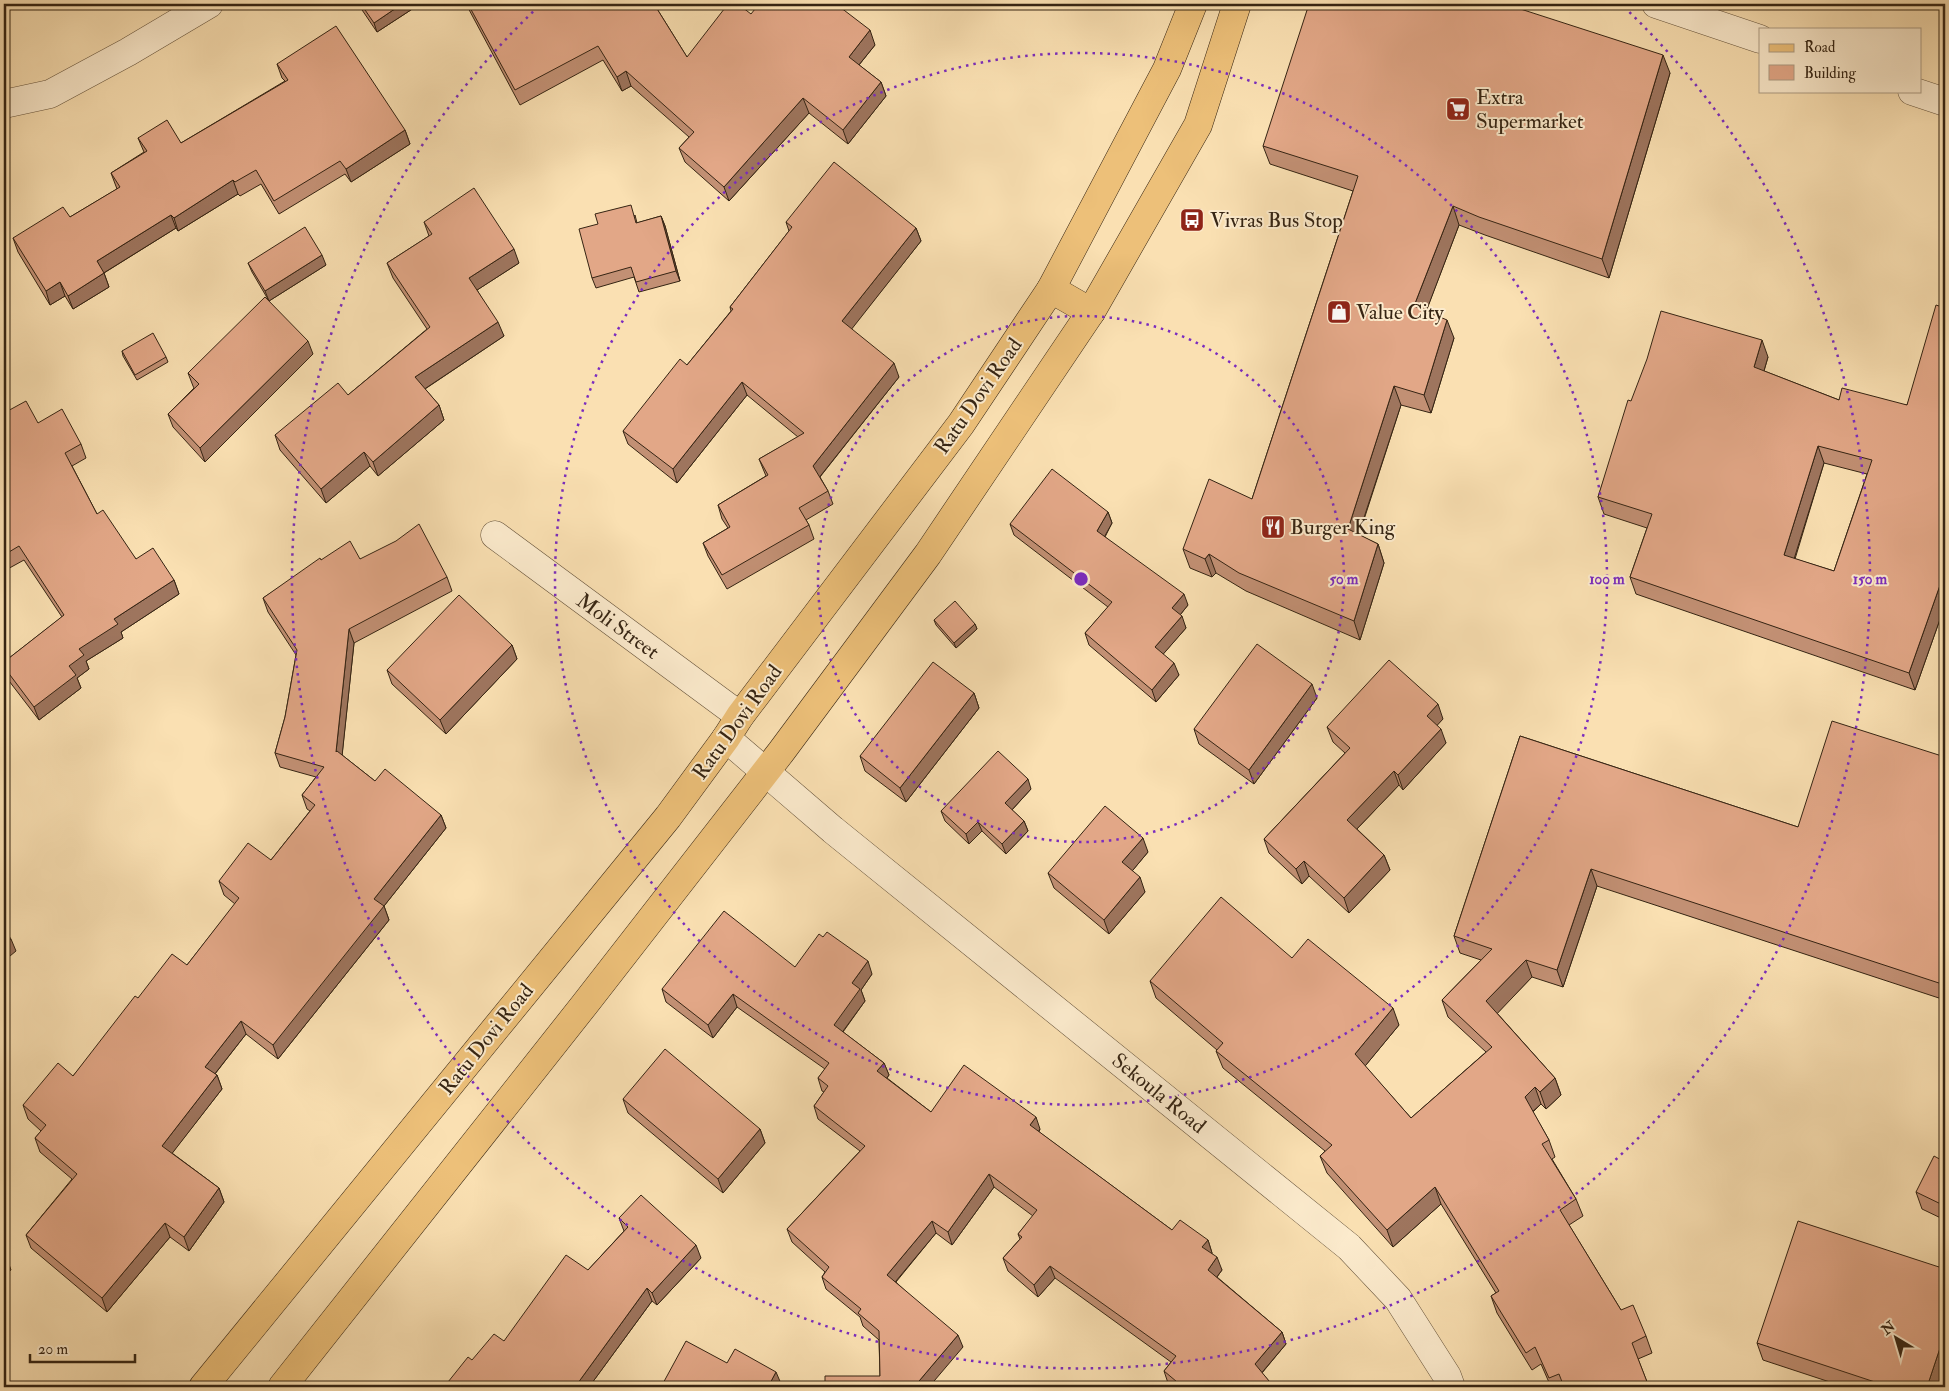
<svg xmlns="http://www.w3.org/2000/svg" width="1949" height="1391" font-family="'IM FELL Double Pica',serif">
	<style>
		.lines { fill: none; stroke-linecap: round; stroke-linejoin: round }
		.minor-casing { stroke: #66533b; stroke-width: 29 }
		.major-casing { stroke: #352413; stroke-width: 29 }
		.minor { stroke: #fcebcd; stroke-width: 28 }
		.major { stroke: #edc079; stroke-width: 28 }
		.wall { fill: #c29074; stroke: #352413; fill-rule: evenodd }
		.shaded-wall { fill: #9e755e; stroke: #352413 }
		.building { fill: #e2a787; stroke: #352413; fill-rule: evenodd }
		.ring { fill: none; stroke: #7b2cbf; stroke-width: 2.5; stroke-dasharray: 2.5 5 }
		.labels { text-anchor: middle; stroke-width: 4; stroke-linejoin: round; paint-order: stroke }
		.poi-label { font-size: 21px; fill: #352413; stroke: #fcebcd; text-anchor: start }
		.street-label { font-size: 21px; fill: #352413; stroke: #fcebcd }
		.centre { fill: #7b2cbf; stroke: #fcebcd; stroke-width: 2.5 }
		.ring-label { font-size: 15px; text-anchor: middle; font-weight: bold; fill: #7b2cbf; stroke: #fcebcd; stroke-width: 4; stroke-linejoin: round; paint-order: stroke }
	</style>
	<rect width="100%" height="100%" fill="#fae0b2"/>
	<filter id="stains"><feTurbulence type="fractalNoise" baseFrequency=".004" numOctaves="4"/><feColorMatrix values="0 0 0 0 .2 0 0 0 0 .09 0 0 0 0 .02 0 0 0 .5 -.17"/></filter>
	<radialGradient id="worn" r=".72"><stop offset=".6" stop-color="#630" stop-opacity="0"/><stop offset="1" stop-color="#630" stop-opacity=".3"/></radialGradient>
	<g class="lines">
		<defs>
			<g id="minor">
				<path d="M1656 4 1760 39"/>
				<path d="M1912 91 1945 102"/>
				<path d="M4 104 50 94 128 52 209 4"/>
				<path d="M495 535 740 716"/>
				<path d="M726 738 833 830 1349 1247 1398 1299 1447 1376 1451 1387"/>
			</g>
			<g id="major">
				<path d="M1051 289 1091 312"/>
				<path d="M203 1387 668 817 726 738 740 716 961 424 1051 289 1167 69 1193 4"/>
				<path d="M282 1387 585 1004 781 752 928 554 1091 312 1198 125 1237 4"/>
			</g>
		</defs>
		<use href="#minor" class="minor-casing"/>
		<use href="#major" class="major-casing"/>
		<use href="#minor" class="minor"/>
		<use href="#major" class="major"/>
	</g>
	<g class="wall">
		<path d="M358 4H420L377 32Z"/>
		<path d="M466 4H654L687 57 751 14 875 45 859 65 881 82 886 96 848 144 809 113 729 201 685 162 679 148 689 137 631 86 622 91 603 60 520 105Z"/>
		<path d="M277 64 405 130 410 144 351 182 345 174 279 214 261 184 240 196 238 194 178 231 176 228 104 273 109 287 73 309 65 296 50 305 18 252 13 238 70 217 117 189 111 173 144 152 138 138 181 143 285 81 282 78Z"/>
		<path d="M1670 73 1609 278 1485 235 1459 225 1426 311 1454 338 1431 413 1401 405 1359 535 1378 544 1384 563 1360 640 1246 591 1216 573 1212 577 1190 568 1183 549 1252 499 1353 191 1270 164 1263 146Z"/>
		<path d="M635 215 637 223 661 216 665 226 680 281 639 292 634 277 596 288 592 278Z"/>
		<path d="M424 222 519 263 477 290 504 336 425 389 439 405 444 420 378 476 370 466 326 503 280 450 275 435 348 395 427 329 393 278 387 263 429 236Z"/>
		<path d="M786 222 916 228 921 241 851 329 899 377 820 477 828 491 833 504 806 520 809 525 814 539 727 589 708 556 703 543 728 528 722 519 718 505 766 476 759 459 798 437 747 395 677 483 628 444 623 431 687 365 731 311 730 307 789 231Z"/>
		<path d="M248 263 326 265 269 301 252 272Z"/>
		<path d="M1945 308V605L1915 690 1636 594 1630 577 1647 528 1604 514 1598 497 1631 401 1768 357 1764 371 1839 400 1907 405ZM1824 463 1867 474 1834 571 1795 559Z"/>
		<path d="M122 351 166 357 168 362 137 380 123 356Z"/>
		<path d="M313 354 205 462 173 427 168 414 194 388 193 386 188 373Z"/>
		<path d="M4 413 38 423 81 444 86 458 72 466 97 514 136 559 174 580 179 594 121 632 123 638 86 661 89 669 77 678 81 688 39 720 6 677 4 671V662L62 617 24 560 4 571Z"/>
		<path d="M1108 512 1112 523 1105 537 1188 605 1180 615 1186 628 1163 654 1179 675 1156 702 1089 645 1085 633 1108 607 1014 535 1010 524Z"/>
		<path d="M360 559 447 577 452 591 354 643 342 755 375 781 441 815 446 828 384 906 389 920 278 1059 246 1034 215 1074 217 1075 222 1089 172 1153 219 1188 224 1202 189 1251 170 1237 107 1312 31 1248 26 1235 72 1179 40 1152 35 1138 41 1131 28 1119 23 1105 73 1076 138 998 187 965 235 904 224 895 219 881 271 860 310 811 307 809 302 795 316 777 280 767 275 753 285 717 296 655 268 612 263 598 321 560Z"/>
		<path d="M934 620 975 624 977 629 956 648 936 625Z"/>
		<path d="M512 645 517 659 446 734 392 684 387 670Z"/>
		<path d="M974 693 979 708 906 802 865 771 860 756Z"/>
		<path d="M1317 698 1254 784 1199 744 1194 729Z"/>
		<path d="M1443 719 1437 725 1446 743 1403 790 1399 785 1357 829 1384 855 1390 870 1349 913 1309 876 1302 884 1269 853 1264 839 1345 753 1333 742 1327 727Z"/>
		<path d="M1520 736 1798 827 1945 757V1000L1597 886 1563 987 1532 977 1497 1013 1555 1078 1561 1095 1546 1109 1541 1104 1533 1112 1549 1140 1555 1157 1552 1159 1576 1199 1583 1216 1569 1225 1621 1310 1646 1336 1652 1353 1638 1359 1649 1387H1551L1541 1364 1532 1370 1497 1313 1491 1296 1496 1293 1441 1204 1393 1247 1327 1173 1320 1156 1325 1151 1223 1068 1216 1051 1217 1050 1156 998 1150 981 1292 958 1399 1025 1365 1066 1411 1118 1486 1052 1448 1017 1442 1000 1481 960 1460 953 1454 936Z"/>
		<path d="M1031 789 1012 810 1024 821 1028 831 1006 854 982 831 969 844 945 821 941 811Z"/>
		<path d="M1148 852 1132 871 1145 892 1109 934 1054 888 1048 873Z"/>
		<path d="M795 967 872 974 861 990 865 1001 843 1032 884 1063 889 1075 887 1078 931 1112 1040 1129 1039 1132 1172 1230 1208 1240 1212 1253V1254L1222 1270 1217 1277 1282 1332 1286 1344 1262 1373 1274 1387H1173L1168 1383 1164 1371 1171 1362 1055 1278 1038 1297 1008 1271 1003 1258 1020 1239 1018 1234 1033 1216 994 1187 952 1245 936 1233 896 1282 963 1347 880 1376 879 1340 863 1326 860 1317 826 1289 822 1277 825 1272 792 1242 787 1229 860 1151 818 1119 814 1106 824 1092 822 1091 818 1078 825 1069 737 1007 713 1038 666 1002 662 989Z"/>
		<path d="M623 1099 760 1129 765 1143 723 1193 628 1113Z"/>
		<path d="M1945 1162V1220L1922 1209 1916 1192Z"/>
		<path d="M619 1218 701 1258 657 1305 652 1301 589 1387H444L504 1341 588 1270 624 1231Z"/>
		<path d="M1757 1343 1939 1387H1845L1763 1360Z"/>
	</g>
	<g class="shaded-wall">
		<path d="M402 4H420L377 32 374 23Z"/>
		<path d="M870 30 875 45 854 71 849 57Z"/>
		<path d="M1663 55 1670 73 1609 278 1602 259Z"/>
		<path d="M626 71 631 86 622 91 617 77Z"/>
		<path d="M881 82 886 96 848 144 843 130Z"/>
		<path d="M803 98 809 113 729 201 724 187Z"/>
		<path d="M405 130 410 144 351 182 346 169Z"/>
		<path d="M233 180 238 194 178 231 174 218Z"/>
		<path d="M1453 206 1459 225 1421 325 1414 306Z"/>
		<path d="M171 215 176 228 102 274 97 261Z"/>
		<path d="M661 216 665 226 680 281 676 271Z"/>
		<path d="M916 228 921 241 847 335 842 321Z"/>
		<path d="M514 249 519 263 474 292 469 278Z"/>
		<path d="M322 255 326 265 269 301 265 291Z"/>
		<path d="M104 273 109 287 73 309 68 296Z"/>
		<path d="M60 282 65 296 50 305 46 291Z"/>
		<path d="M1447 320 1454 338 1431 413 1424 395Z"/>
		<path d="M498 322 504 336 420 392 415 377Z"/>
		<path d="M1762 340 1768 357 1760 384 1754 367Z"/>
		<path d="M308 341 313 354 205 462 200 448Z"/>
		<path d="M894 363 899 377 818 479 813 466Z"/>
		<path d="M742 382 747 395 677 483 673 469Z"/>
		<path d="M1394 386 1401 405 1354 548 1348 529Z"/>
		<path d="M439 405 444 420 378 476 373 462Z"/>
		<path d="M1818 446 1824 463 1790 572 1784 555Z"/>
		<path d="M364 452 370 466 326 503 321 489Z"/>
		<path d="M1108 512 1112 523 1101 543 1097 531Z"/>
		<path d="M1378 544 1384 563 1360 640 1354 621Z"/>
		<path d="M1209 554 1216 573 1212 577 1205 559Z"/>
		<path d="M1945 571V605L1915 690 1909 673Z"/>
		<path d="M174 580 179 594 121 632 123 638 86 661 89 669 77 678 81 688 39 720 34 707 69 666 79 649 114 619Z"/>
		<path d="M1184 594 1188 605 1176 620 1172 608Z"/>
		<path d="M1182 616 1186 628 1159 659 1155 647Z"/>
		<path d="M975 624 977 629 956 648 954 643Z"/>
		<path d="M349 629 354 643 341 766 336 752Z"/>
		<path d="M512 645 517 659 446 734 440 720Z"/>
		<path d="M1174 663 1179 675 1156 702 1152 690Z"/>
		<path d="M1312 684 1317 698 1254 784 1249 770Z"/>
		<path d="M974 693 979 708 906 802 900 788Z"/>
		<path d="M1438 704 1443 719 1432 731 1427 716Z"/>
		<path d="M1441 729 1446 743 1403 790 1398 775Z"/>
		<path d="M1394 771 1399 785 1352 834 1347 820Z"/>
		<path d="M1028 779 1031 789 1009 813 1005 803Z"/>
		<path d="M441 815 446 828 384 906 389 920 278 1059 273 1045 374 899Z"/>
		<path d="M1024 821 1028 831 1006 854 1002 844Z"/>
		<path d="M978 822 982 831 969 844 966 834Z"/>
		<path d="M1143 838 1148 852 1128 876 1122 862Z"/>
		<path d="M1384 855 1390 870 1349 913 1344 898Z"/>
		<path d="M1304 861 1309 876 1302 884 1296 869Z"/>
		<path d="M1591 869 1597 886 1563 987 1557 970Z"/>
		<path d="M1140 877 1145 892 1109 934 1104 920Z"/>
		<path d="M11 939 16 951 4 961V945Z"/>
		<path d="M1526 960 1532 977 1493 1018 1486 1001Z"/>
		<path d="M868 961 872 974 861 990 865 1001 838 1038 834 1025 852 983Z"/>
		<path d="M733 994 737 1007 713 1038 708 1025Z"/>
		<path d="M1393 1008 1399 1025 1361 1071 1355 1054Z"/>
		<path d="M241 1021 246 1034 210 1080 205 1067Z"/>
		<path d="M884 1063 889 1075 882 1084 877 1071Z"/>
		<path d="M217 1075 222 1089 167 1160 162 1146Z"/>
		<path d="M1555 1078 1561 1095 1546 1109 1540 1092Z"/>
		<path d="M1535 1087 1541 1104 1531 1113 1525 1097Z"/>
		<path d="M1036 1117 1040 1129 1034 1138 1030 1125Z"/>
		<path d="M760 1129 765 1143 723 1193 718 1179Z"/>
		<path d="M989 1174 994 1187 952 1245 948 1232Z"/>
		<path d="M1435 1187 1441 1204 1393 1247 1387 1230Z"/>
		<path d="M219 1188 224 1202 189 1251 184 1237Z"/>
		<path d="M932 1221 936 1233 891 1287 887 1275Z"/>
		<path d="M165 1223 170 1237 107 1312 102 1298Z"/>
		<path d="M1208 1240 1212 1253 1207 1259 1202 1247Z"/>
		<path d="M696 1245 701 1258 657 1305 652 1293Z"/>
		<path d="M6 1256 11 1270 4 1275V1257Z"/>
		<path d="M1217 1257 1222 1270 1213 1282 1208 1270Z"/>
		<path d="M1050 1266 1055 1278 1038 1297 1034 1285Z"/>
		<path d="M647 1288 652 1301 589 1387H575Z"/>
		<path d="M1282 1332 1286 1344 1259 1376 1255 1364Z"/>
		<path d="M1945 1333V1369L1939 1387H1927Z"/>
		<path d="M958 1335 963 1347 929 1387H914Z"/>
		<path d="M776 1372 782 1386 781 1387H768Z"/>
	</g>
	<g class="building">
		<path d="M361 4H402L374 23Z"/>
		<path d="M468 4H654L687 57 728 4H738L751 14 759 4H836L870 30 849 57 881 82 843 130 803 98 724 187 679 148 694 132 626 71 617 77 598 46 515 90Z"/>
		<path d="M1309 4H1505L1663 55 1602 259 1479 217 1453 206 1414 306 1447 320 1424 395 1394 386 1348 529 1378 544 1354 621 1239 573 1209 554 1205 559 1183 549 1209 479 1252 499 1358 176 1263 146Z"/>
		<path d="M336 26 405 130 346 169 340 161 274 201 256 170 235 182 233 180 174 218 171 215 97 261 104 273 68 296 60 282 46 291 13 238 63 207 70 217 120 187 111 173 147 151 138 138 167 120 181 143 288 80 277 64Z"/>
		<path d="M834 162 916 228 842 321 894 363 813 466 828 491 799 508 809 525 722 575 703 543 730 527 718 505 768 475 759 459 804 433 742 382 673 469 623 431 680 359 687 365 733 309 730 307 792 227 786 222Z"/>
		<path d="M474 188 514 249 469 278 498 322 415 377 439 405 373 462 364 452 321 489 275 435 338 383 348 395 430 327 387 263 432 234 424 222Z"/>
		<path d="M631 205 636 223 661 216 676 271 636 282 631 267 592 278 579 229 598 224 595 214Z"/>
		<path d="M305 227 322 255 265 291 248 263Z"/>
		<path d="M265 297 308 341 200 448 168 414 199 384 188 373Z"/>
		<path d="M1936 305 1945 308V571L1909 673 1630 577 1652 514 1598 497 1628 400 1631 401 1647 359 1661 311 1762 340 1754 367 1839 400 1842 388 1907 405ZM1818 446 1872 460 1834 571 1784 555Z"/>
		<path d="M153 333 166 357 135 375 122 351Z"/>
		<path d="M26 401 38 423 62 409 81 444 65 453 97 514 103 510 136 559 153 548 174 580 114 619 118 624 79 649 84 655 69 666 76 675 34 707 4 667V662L64 615 19 546 4 555V413Z"/>
		<path d="M1052 469 1108 512 1097 531 1184 594 1172 608 1182 616 1155 647 1174 663 1152 690 1085 633 1112 602 1010 524Z"/>
		<path d="M419 524 447 577 349 629 336 752 337 751 375 781 385 769 441 815 374 899 384 906 273 1045 241 1021 205 1067 217 1075 162 1146 219 1188 184 1237 165 1223 102 1298 26 1235 77 1174 35 1138 46 1125 23 1105 58 1063 73 1076 135 996 138 998 172 954 187 965 239 898 219 881 248 843 271 860 315 805 302 795 324 767 275 753 285 717 297 650 263 598 320 558 321 560 350 541 360 559 396 541Z"/>
		<path d="M459 595 512 645 440 720 387 670Z"/>
		<path d="M955 601 975 624 954 643 934 620Z"/>
		<path d="M1257 644 1312 684 1249 770 1194 729Z"/>
		<path d="M1389 660 1438 704 1427 716 1441 729 1398 775 1394 771 1347 820 1384 855 1344 898 1304 861 1296 869 1264 839 1350 748 1327 727Z"/>
		<path d="M933 662 974 693 900 788 860 756Z"/>
		<path d="M1832 721 1945 757V985L1591 869 1557 970 1526 960 1486 1001 1555 1078 1540 1092 1535 1087 1525 1097 1549 1140 1542 1144 1576 1199 1560 1210 1621 1310 1633 1305 1646 1336 1632 1343 1649 1387H1564L1559 1374 1549 1378 1535 1347 1526 1353 1491 1296 1499 1291 1435 1187 1387 1230 1320 1156 1332 1145 1216 1051 1223 1043 1150 981 1221 897 1292 958 1308 939 1393 1008 1355 1054 1411 1118 1492 1047 1442 1000 1492 949 1454 936 1520 736 1798 827Z"/>
		<path d="M998 751 1028 779 1005 803 1024 821 1002 844 978 822 966 834 941 811Z"/>
		<path d="M1105 806 1143 838 1122 862 1140 877 1104 920 1048 873Z"/>
		<path d="M724 911 795 967 819 934 823 937 827 932 868 961 852 983 860 989 834 1025 884 1063 877 1071 931 1112 964 1065 1036 1117 1030 1125 1172 1230 1180 1220 1208 1240 1202 1247 1217 1257 1208 1270 1282 1332 1255 1364 1274 1387H1183L1164 1371 1176 1356 1050 1266 1034 1285 1003 1258 1022 1237 1018 1234 1037 1210 989 1174 948 1232 932 1221 887 1275 958 1335 914 1387H825V1376H880L879 1331 858 1313 861 1309 822 1277 829 1267 787 1229 865 1146 814 1106 828 1086 818 1078 829 1063 733 994 708 1025 662 989Z"/>
		<path d="M4 929 11 939 4 945Z"/>
		<path d="M665 1049 760 1129 718 1179 623 1099Z"/>
		<path d="M1934 1156 1945 1162V1206L1916 1192Z"/>
		<path d="M641 1195 696 1245 652 1293 647 1288 575 1387H444L468 1357 472 1360 494 1334 504 1341 566 1255 588 1270 628 1227 619 1218Z"/>
		<path d="M1798 1221 1939 1267 1945 1254V1333L1927 1387H1890L1757 1343Z"/>
		<path d="M686 1341 727 1363 735 1349 776 1372 768 1387H661Z"/>
		<path d="M1012 1383 1023 1387H1010Z"/>
	</g>
	<g class="ring">
		<circle cx="1081" cy="579" r="263"/>
		<circle cx="1081" cy="579" r="526"/>
		<path d="M1624 7A789 789 0 1 1 538 7"/>
	</g>
	<defs>
		<symbol id="supermarket-square" viewBox="-11 -11 22 22"><rect x="-9" y="-9" width="18" height="18" rx="4" fill="#8f2418" stroke="#fcebcd"/><path d="M-6-5.5h2.5l.6 2H6L4.5 2H-2.5L-4.4-4H-6ZM-1.5 3.2a1.3 1.3 0 1 0 .1 0ZM3 3.2a1.3 1.3 0 1 0 .1 0Z" fill="#fff"/></symbol>
		<symbol id="bus-square" viewBox="-11 -11 22 22"><rect x="-9" y="-9" width="18" height="18" rx="4" fill="#8f2418" stroke="#fcebcd"/><path d="M-5-6H5V4H4V6H2V4H-2V6H-4V4H-5ZM-3.5-4V0h7V-4ZM-3.5 1.2v1.5H-2V1.2ZM2 1.2v1.5H3.5V1.2Z" fill="#fff"/></symbol>
		<symbol id="shop-square" viewBox="-11 -11 22 22"><rect x="-9" y="-9" width="18" height="18" rx="4" fill="#8f2418" stroke="#fcebcd"/><path d="M-5-2.5h2.3a2.7 3.5 0 0 1 5.4 0H5L5.5 6h-11ZM-1.5-2.5h3a1.5 2.3 0 0 0-3 0Z" fill="#fff"/></symbol>
		<symbol id="restaurant-square" viewBox="-11 -11 22 22"><rect x="-9" y="-9" width="18" height="18" rx="4" fill="#8f2418" stroke="#fcebcd"/><path d="M-5-6h1v4h1v-4h1v4h1v-4h1v5L-1.5 .5V6h-2V.5L-5-1ZM5-6V6H3V1.5H1.5Q1.5-4 5-6Z" fill="#fff"/></symbol>
	</defs>
	<g fill-rule="evenodd">
		<use href="#supermarket-square" x="1444" y="95" width="28" height="28"/>
		<use href="#bus-square" x="1178" y="206" width="28" height="28"/>
		<use href="#shop-square" x="1325" y="298" width="28" height="28"/>
		<use href="#restaurant-square" x="1259" y="513" width="28" height="28"/>
	</g>
	<g class="labels">
		<g class="poi-label">
			<text x="1476" y="104">Extra<tspan x="1476" dy="24">Supermarket</tspan></text>
			<text x="1210" y="227">Vivras Bus Stop</text>
			<text x="1356" y="319">Value City</text>
			<text x="1290" y="534">Burger King</text>
		</g>
		<g class="street-label">
			<text transform="translate(978 396) rotate(-55)" y="7">Ratu Dovi Road</text>
			<text transform="translate(618 626) rotate(36)" y="7">Moli Street</text>
			<text transform="translate(737 722) rotate(-54)" y="7">Ratu Dovi Road</text>
			<text transform="translate(486 1039) rotate(-51)" y="7">Ratu Dovi Road</text>
			<text transform="translate(1159 1093) rotate(39)" y="7">Sekoula Road</text>
		</g>
	</g>
	<circle cx="1081" cy="579" r="8" class="centre"/>
	<g class="ring-label">
		<text x="1344" y="584">50 m</text>
		<text x="1607" y="584">100 m</text>
		<text x="1870" y="584">150 m</text>
	</g>
	<rect width="1949" height="1391" fill="none" stroke="#fae0b2" stroke-width="20"/>
	<rect x="5" y="5" width="1939" height="1381" fill="none" stroke="#352413" stroke-width="2.5"/>
	<rect x="10" y="10" width="1929" height="1371" fill="none" stroke="#352413"/>
	<rect x="1759" y="28" width="162" height="65" fill="#fcebcd" stroke="#ac9b83"/>
	<rect x="1769" y="44" width="25" height="8" fill="#edc079" stroke="#ac9b83"/>
	<text x="1804" y="52" font-size="15" fill="#352413">Road</text>
	<rect x="1769" y="65" width="25" height="15" fill="#e2a787" stroke="#ac9b83"/>
	<text x="1804" y="78" font-size="15" fill="#352413">Building</text>
	<g transform="translate(1896 1338) rotate(322)" stroke="#fcebcd" stroke-width="4" paint-order="stroke">
	<path d="M0-4L9 19L0 12L-9 19Z" fill="#352413"/>
	<text y="-8" font-size="14" font-weight="bold" text-anchor="middle" fill="#352413">N</text>
	</g>
	<path d="M30 1354v8h105v-8" fill="none" stroke="#352413" stroke-width="2.5"/>
	<text x="38" y="1354" font-size="15" fill="#352413" stroke="#fcebcd" stroke-width="4" paint-order="stroke">20 m</text>
	<rect width="100%" height="100%" filter="url(#stains)"/>
	<rect width="100%" height="100%" fill="url(#worn)"/>
</svg>
